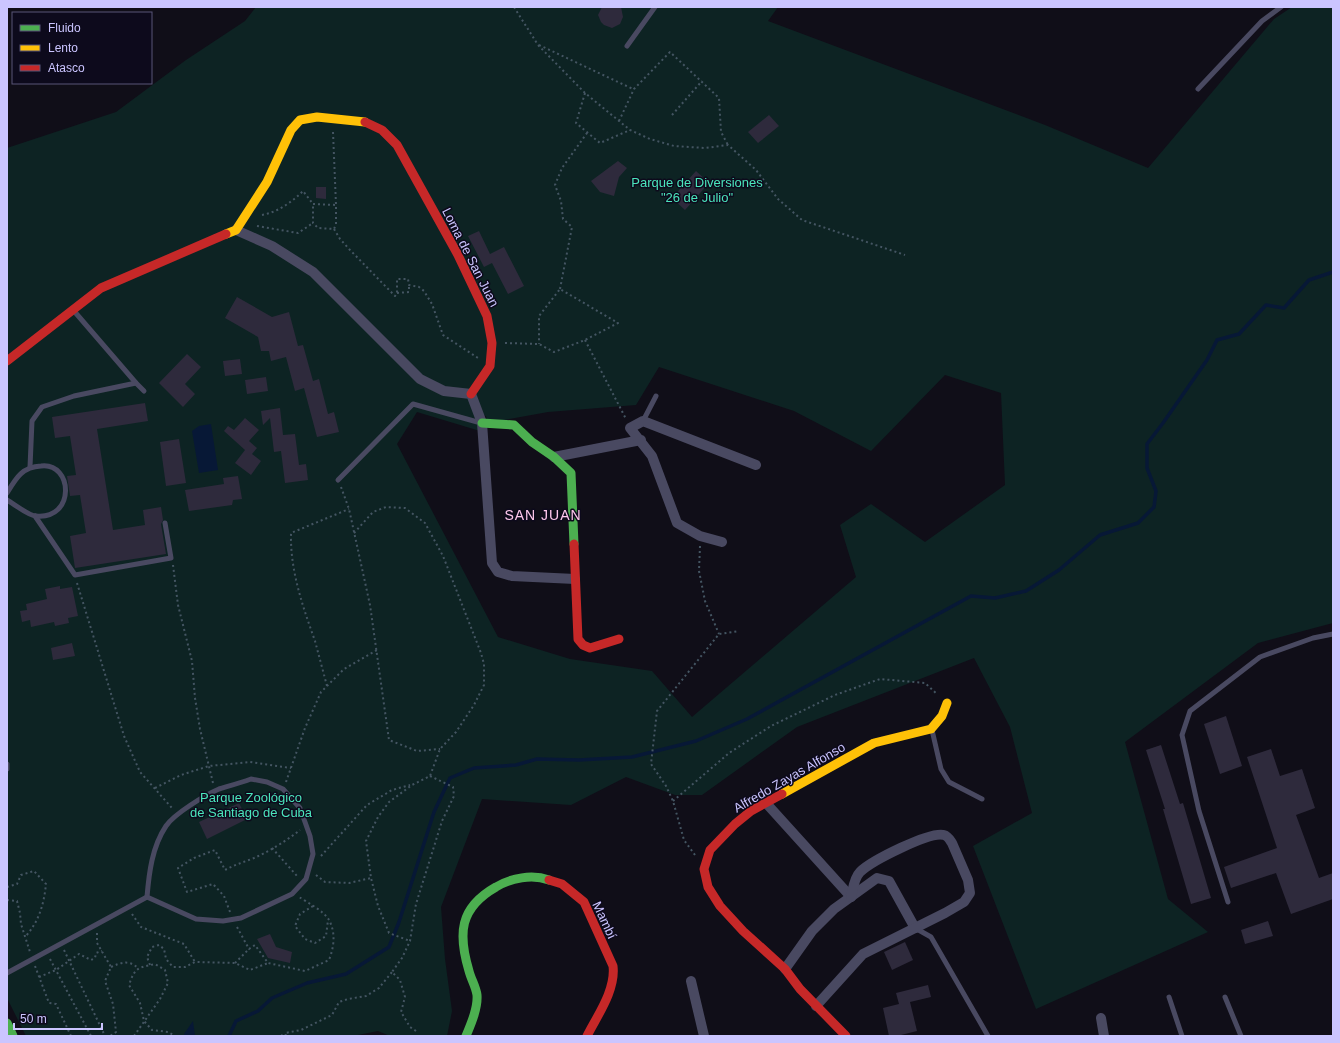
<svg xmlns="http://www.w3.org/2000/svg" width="1340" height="1043" font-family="Helvetica,sans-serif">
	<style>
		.green { fill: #0d2323; fill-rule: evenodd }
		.water { fill: #071836 }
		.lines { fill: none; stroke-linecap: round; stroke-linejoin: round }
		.stream { stroke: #071836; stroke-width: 3.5 }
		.building { fill: #2e2a3c }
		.path { stroke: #445562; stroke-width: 2; stroke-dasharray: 2 3; stroke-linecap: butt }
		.lane { stroke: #494961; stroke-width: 5 }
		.street { stroke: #494961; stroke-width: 10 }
		.fast { stroke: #4caf50; stroke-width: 9 }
		.slow { stroke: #ffc107; stroke-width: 9 }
		.jam { stroke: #c62828; stroke-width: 9 }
		.labels { text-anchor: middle; stroke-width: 3; stroke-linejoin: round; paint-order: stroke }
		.park-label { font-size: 13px; fill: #4be5bc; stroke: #0d0a1c }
		.street-label { font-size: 13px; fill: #cbc5ff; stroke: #0d0a1c }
		.neighbourhood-label { font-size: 14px; letter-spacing: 1px; fill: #ffc7ec; stroke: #0d0a1c }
	</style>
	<rect width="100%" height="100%" fill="#100e18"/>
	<path class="green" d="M256 7H778L768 21 1045 125 1148 168 1274 19 1292 7H1333V623L1258 643 1125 742 1168 899 1208 932 1036 1009 973 846 1032 813 1010 727 974 658 797 727 702 795H675L626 777 571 805 482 799 441 907 445 959 452 1011 447 1036H390L378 1031 353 1036H26L7 998V148L116 112 186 60 245 21ZM659 367 794 411 871 451 945 375 1001 393 1005 485 925 542 871 504 840 525 856 577 692 717 652 671 570 659 498 637 397 444 417 412 480 431 479 414 486 416 488 423 548 412 636 405Z"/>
	<g class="water">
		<path d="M211 424 218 470 199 473 192 431 199 426Z"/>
		<path d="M193 1021 195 1036H184V1034Z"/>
	</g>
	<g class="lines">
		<path class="stream" d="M229 1036 236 1021 258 1011 272 998 307 983 346 974 389 947 399 922 434 812 450 778 474 768 516 765 537 759 579 760 632 757 696 741 747 719 971 596 995 598 1026 591 1059 570 1100 535 1138 523 1154 507 1156 491 1147 468V444L1163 423 1207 360 1217 340 1239 334 1266 305 1284 308 1309 280 1333 272"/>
	</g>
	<g class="building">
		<path d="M602 7H621L623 17 620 24 612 28 604 25 601 22 598 15Z"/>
		<path d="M769 115 779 126 758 143 748 132Z"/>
		<path d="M618 161 627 168 619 177 614 196 600 192 591 181Z"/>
		<path d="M696 171 709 183 685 210 672 198Z"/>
		<path d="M316 187H326V199L316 198Z"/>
		<path d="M479 231 490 254 504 247 524 286 508 294 492 263 484 267 468 236Z"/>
		<path d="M237 297 272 317 289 312 298 346 303 345 313 381 319 379 328 414 334 412 339 432 317 437 304 388 295 391 286 357 271 361 269 351H261L258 337 225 318Z"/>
		<path d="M187 354 201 367 185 384 195 394 183 407 159 383Z"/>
		<path d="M240 359 242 374 225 376 223 361Z"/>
		<path d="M266 377 268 391 247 394 245 380Z"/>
		<path d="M145 403 148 421 97 429 113 530 145 525 143 510 161 507 163 520 161 524 166 554 75 568 70 536 86 533 80 495 70 496 67 476 76 475 70 436 55 438 52 417Z"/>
		<path d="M280 408 283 435 295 434 299 465 306 464 308 480 285 483 281 451 274 452 270 418 263 425 261 411Z"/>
		<path d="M245 418 259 430 249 441 257 448 252 454 261 461 251 475 235 463 245 450 224 431 228 426 234 430Z"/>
		<path d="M179 439 186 483 166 486 160 442Z"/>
		<path d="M238 476 242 499 233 500 232 505 189 511 185 490 224 484 223 478Z"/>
		<path d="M60 586V589L72 587 78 616 68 618 69 623 55 626 54 622 31 627 30 620 22 622 20 611 27 610 26 604 47 599 45 589Z"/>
		<path d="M72 643 75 656 53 660 51 648Z"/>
		<path d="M1226 716 1242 766 1220 774 1204 724Z"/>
		<path d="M1161 745 1180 804 1183 803 1211 898 1191 904 1163 809H1165L1146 750Z"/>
		<path d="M1271 749 1280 776 1302 769 1315 808 1296 815 1319 878 1333 873V899L1291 914 1276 873 1231 888 1224 867 1277 848 1247 757Z"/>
		<path d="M239 803 247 819 207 839 199 822Z"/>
		<path d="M1268 921 1273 936 1245 944 1241 930Z"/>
		<path d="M270 934 276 947 292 952 290 963 268 958 257 939Z"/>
		<path d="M905 942 913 960 892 970 884 952Z"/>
		<path d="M928 985 931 997 910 1002 917 1031 897 1036H889L883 1008 899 1004 896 993Z"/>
	</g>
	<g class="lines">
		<g class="path">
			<path d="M514 7 538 45 585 93 630 130 650 139 674 146 705 148 728 145 756 170 778 199 802 220 905 255"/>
			<path d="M539 45 633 89"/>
			<path d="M585 93 576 123 600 143 630 130"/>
			<path d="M672 115 702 81"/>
			<path d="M619 121 634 89 670 52 719 98 721 132 728 145"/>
			<path d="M333 132 336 205"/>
			<path d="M313 204 336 205V224L334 229 318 228 313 223Z"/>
			<path d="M262 215C278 212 292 202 303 191L313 204"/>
			<path d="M257 226 298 233 313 223"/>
			<path d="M334 229 340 239 350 250 395 296 397 293V279H408L409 285 419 287 424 291 432 304 443 335 478 358"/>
			<path d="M560 289 572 227 563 219 561 201 555 185 562 168 587 133"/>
			<path d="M397 293 409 292V285"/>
			<path d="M585 340 626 419"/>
			<path d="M505 343 539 344 554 352 585 340 618 323 560 289 539 316V344"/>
			<path d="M341 487 349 509 370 605 389 740 417 751 440 749"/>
			<path d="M354 533 373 512 386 507 405 508 425 523 443 556 481 653 484 664V685L474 705 456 732 440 749 430 776 412 785 389 802 378 817 366 841 371 878 378 906 389 933 410 941"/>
			<path d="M700 546 699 571 705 601 719 634"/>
			<path d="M173 565 178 605 192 661 195 698 200 729 213 783"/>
			<path d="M77 583 124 736 140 772 172 808"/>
			<path d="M327 686C323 671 319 656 315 641 303 607 290 571 291 533L349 509"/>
			<path d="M286 782 305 728 321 692 344 669 377 650"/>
			<path d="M155 788 181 775 209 766 250 762 291 768"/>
			<path d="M673 801 729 753 771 726 835 695 880 679 925 683 937 694"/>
			<path d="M272 848 298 877"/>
			<path d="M695 855 684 840 673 801 666 786 651 764 657 711 719 634 739 631"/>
			<path d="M321 856 367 805 392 790 410 785"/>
			<path d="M316 875 325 882 349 883 371 878"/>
			<path d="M7 887 17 884 21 875 34 871 46 884C44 904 39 921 26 936"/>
			<path d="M7 900 17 901 20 913 21 924 30 952"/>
			<path d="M313 906 300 914 295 926 305 939 315 943 326 936 328 920"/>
			<path d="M230 912 224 896 213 884 187 892 178 868 194 858 215 850 225 870C234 865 244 862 254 858 270 851 286 841 300 830"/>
			<path d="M132 914 141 927 184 944 195 962"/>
			<path d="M237 927 249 949 255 945 268 963 305 971 329 960C334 947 336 933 329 920 325 912 307 902 299 897"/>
			<path d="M97 933V943L111 967 105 981 113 1004 116 1032 110 1036"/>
			<path d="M64 950 105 1036"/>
			<path d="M50 959 91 1036"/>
			<path d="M235 963 249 949"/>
			<path d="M150 965 147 957 152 947 159 945 164 949 166 959 173 967H185L195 962 235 963 250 970 268 963"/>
			<path d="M35 966 49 1003 56 1004 71 1036"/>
			<path d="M111 967C122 962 129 960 138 968"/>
			<path d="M39 977 56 970 79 954 91 960 95 958 96 953 102 951"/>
			<path d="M416 1031 410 1027 401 1012 405 997 400 980 392 972 402 958 410 941 416 904 442 821 454 796 453 787 430 776"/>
			<path d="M134 1036 160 999 168 983 165 970 155 964C138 968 135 967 129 985L140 1003 144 1021 152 1030 168 1032 175 1036"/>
			<path d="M281 1036 285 1033"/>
			<path d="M286 1036 285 1033 301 1030 332 1015 339 1002 348 999 366 996 379 988 392 972"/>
		</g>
		<g class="lane">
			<path d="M627 46 655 7"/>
			<path d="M1198 89 1262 21 1281 7"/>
			<path d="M74 311 136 383 144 391"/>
			<path d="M643 421 656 396"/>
			<path d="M30 467 32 421 42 407 74 396 136 383"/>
			<path d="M338 480 413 404 481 423"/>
			<path d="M7 493C16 478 22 467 41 466 73 462 76 520 36 516 29 516 14 504 7 500"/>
			<path d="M35 516 75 575 171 558 165 523"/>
			<path d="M932 730 941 769 949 782 982 799"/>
			<path d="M7 764V769"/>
			<path d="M251 779 267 782 283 789 300 808 310 836 313 854 306 879 292 894 241 918 223 921 196 919 147 897C149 873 152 847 166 826 174 814 205 795 219 789 229 786 240 783 251 779Z"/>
			<path d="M1228 902 1199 811 1182 735 1190 711 1260 657 1313 638 1333 634"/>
			<path d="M915 928 931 937 988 1036"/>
			<path d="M7 973 147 897"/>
			<path d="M1169 997 1182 1036"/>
			<path d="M1225 997 1241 1036"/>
		</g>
		<g class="street">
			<path d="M236 230 272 246 313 272 420 379 444 391 471 394 482 423 492 563 498 572 512 576 575 579"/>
			<path d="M554 457 641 440"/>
			<path d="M722 542 700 536 677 523 652 456 630 428 643 421 756 465"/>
			<path d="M766 803 851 897"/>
			<path d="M785 969 812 931 834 909 877 878 889 881 915 928"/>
			<path d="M691 981 704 1036"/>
			<path d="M816 1006 863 954 945 913 964 902 970 893 968 880 952 843C950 840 948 836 944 835 930 831 871 861 860 872 854 878 853 889 851 897"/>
			<path d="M1101 1018 1104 1036"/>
		</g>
		<g class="fast">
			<path d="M482 423 514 425 532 442 554 457 571 473 574 544"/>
			<path d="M7 1023 13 1036"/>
			<path d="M466 1036C471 1024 478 1008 477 995 476 987 471 979 469 971 458 934 459 908 496 887 511 878 532 874 549 880"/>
		</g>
		<g class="slow">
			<path d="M226 234 236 230 267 182 291 130 300 120 317 117 365 122"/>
			<path d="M782 794 874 743 931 729 942 716 947 703"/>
		</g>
		<g class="jam">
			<path d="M365 122 382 130 397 145 458 255 487 316 492 343 490 366 471 394"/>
			<path d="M7 361 101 288 226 234"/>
			<path d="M574 544 578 639 583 645 590 648 619 639"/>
			<path d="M782 794 751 811 735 824 710 850 704 869 708 887 720 906 743 931 785 969 800 989 846 1036"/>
			<path d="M549 880 562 884 584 902 613 966C616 990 597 1016 587 1036"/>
		</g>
	</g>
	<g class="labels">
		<g class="park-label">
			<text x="697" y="187">Parque de Diversiones<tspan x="697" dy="15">"26 de Julio"</tspan></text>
			<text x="251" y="802">Parque Zoológico<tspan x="251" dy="15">de Santiago de Cuba</tspan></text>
		</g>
		<g class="street-label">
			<text transform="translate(471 257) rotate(63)" y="5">Loma de San Juan</text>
			<text transform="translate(789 777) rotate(-30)" y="5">Alfredo Zayas Alfonso</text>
			<text transform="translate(605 920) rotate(65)" y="5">Mambí</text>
		</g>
		<g class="neighbourhood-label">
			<text x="543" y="520">SAN JUAN</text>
		</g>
	</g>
	<rect width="1340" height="1043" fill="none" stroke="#cbc5ff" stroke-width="16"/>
	<rect x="12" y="12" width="140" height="72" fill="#0d0a1c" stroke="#595577"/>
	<rect x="20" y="25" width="20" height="6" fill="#4caf50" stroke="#595577"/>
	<text x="48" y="32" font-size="12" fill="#cbc5ff">Fluido</text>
	<rect x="20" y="45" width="20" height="6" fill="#ffc107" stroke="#595577"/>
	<text x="48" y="52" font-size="12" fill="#cbc5ff">Lento</text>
	<rect x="20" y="65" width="20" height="6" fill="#c62828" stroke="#595577"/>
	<text x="48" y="72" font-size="12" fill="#cbc5ff">Atasco</text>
	<path d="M14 1023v6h88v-6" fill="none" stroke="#cbc5ff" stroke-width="2"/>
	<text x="20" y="1023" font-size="12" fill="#cbc5ff" stroke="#0d0a1c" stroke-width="3" paint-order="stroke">50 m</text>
</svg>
